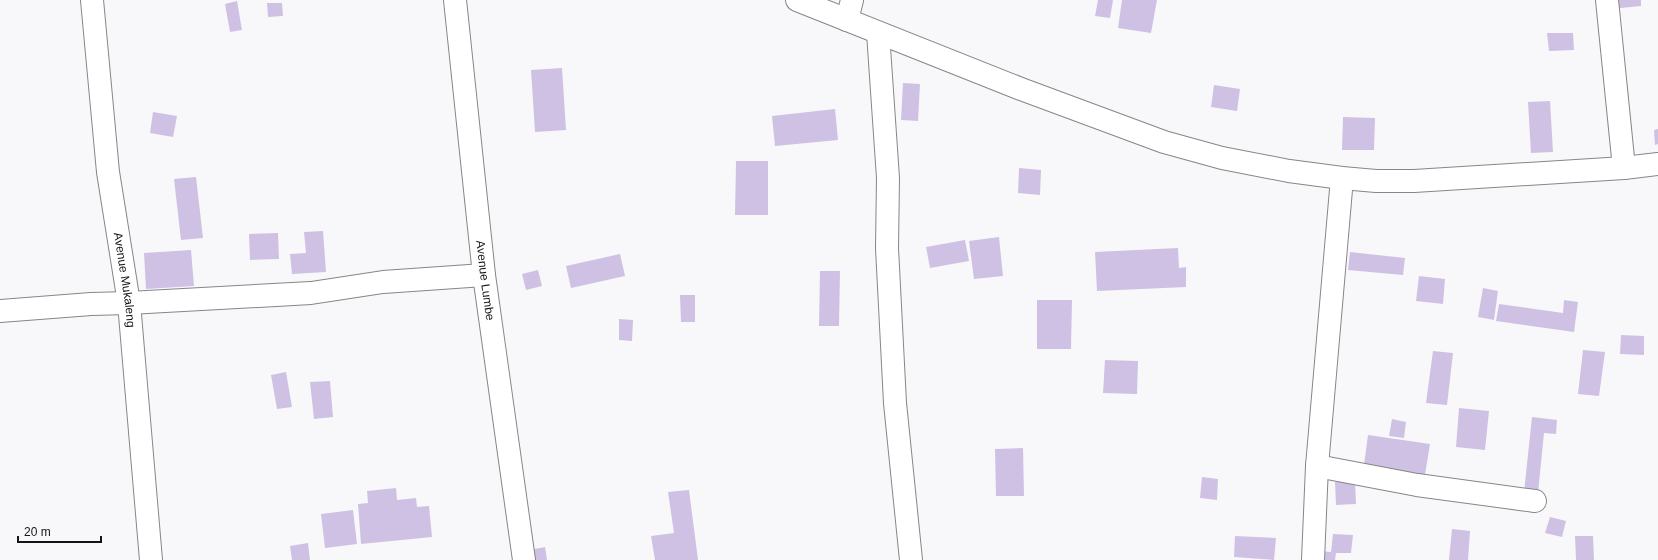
<svg xmlns="http://www.w3.org/2000/svg" width="1658" height="560" font-family="Arial,sans-serif">
	<style>
		.building { fill: #cfc1e4 }
		.lines { fill: none; stroke-linecap: round; stroke-linejoin: round }
		.minor-casing { stroke: #868689; stroke-width: 24 }
		.minor { stroke: #fff; stroke-width: 22 }
		.labels { text-anchor: middle; stroke-width: 3.5; stroke-linejoin: round; paint-order: stroke }
		.street-label { font-size: 12px; fill: #141415; stroke: #f8f8fb }
	</style>
	<rect width="100%" height="100%" fill="#f8f8fb"/>
	<g class="building">
		<path d="M1098 0H1113L1110 18 1095 16Z"/>
		<path d="M1122 0H1157L1151 33 1118 28Z"/>
		<path d="M1610 0H1641V6L1611 9Z"/>
		<path d="M237 1 242 30 230 32 225 4Z"/>
		<path d="M267 3H282L283 16 268 17Z"/>
		<path d="M1547 33H1573L1574 50 1549 51Z"/>
		<path d="M562 68 566 130 535 132 531 70Z"/>
		<path d="M903 83 920 84 918 121 901 120Z"/>
		<path d="M1214 85 1240 89 1237 111 1211 107Z"/>
		<path d="M1550 101 1553 152 1531 153 1528 102Z"/>
		<path d="M835 109 838 140 775 146 772 116Z"/>
		<path d="M153 112 177 116 173 137 150 133Z"/>
		<path d="M1343 117 1375 118 1374 150H1342Z"/>
		<path d="M1658 129V144L1655 145 1654 130Z"/>
		<path d="M736 161H768V215H735Z"/>
		<path d="M1019 168 1041 170 1040 195 1018 193Z"/>
		<path d="M196 177 203 238 181 240 174 179Z"/>
		<path d="M323 231 326 272 292 274 290 254 306 253 304 232Z"/>
		<path d="M278 233 279 259 250 260 249 234Z"/>
		<path d="M999 237 1003 276 974 279 969 241Z"/>
		<path d="M965 240 969 261 930 268 926 247Z"/>
		<path d="M1178 248 1179 268 1186 267V287L1097 291 1095 252Z"/>
		<path d="M191 250 194 286 146 289 144 253Z"/>
		<path d="M1350 252 1405 258 1403 275 1348 270Z"/>
		<path d="M620 254 625 276 571 288 566 266Z"/>
		<path d="M538 270 542 286 526 290 522 274Z"/>
		<path d="M820 271H840L839 326H819Z"/>
		<path d="M1419 276 1445 279 1443 304 1416 301Z"/>
		<path d="M1483 288 1498 291 1494 320 1478 317Z"/>
		<path d="M680 295H695V322H681Z"/>
		<path d="M1037 300H1072L1071 349H1037Z"/>
		<path d="M1564 300 1578 302 1574 332 1496 321 1499 304 1563 313Z"/>
		<path d="M619 319 633 320 632 341 619 340Z"/>
		<path d="M1621 335 1644 336V355L1620 354Z"/>
		<path d="M1583 350 1605 352 1599 396 1578 394Z"/>
		<path d="M1433 351 1453 353 1447 405 1426 403Z"/>
		<path d="M1105 360 1138 361 1137 394 1103 393Z"/>
		<path d="M286 372 292 407 277 409 271 375Z"/>
		<path d="M330 381 333 417 314 419 310 382Z"/>
		<path d="M1459 408 1489 411 1485 450 1456 447Z"/>
		<path d="M1532 417 1557 420 1556 434 1544 433 1538 493 1524 492Z"/>
		<path d="M1392 419 1406 422 1404 438 1389 436Z"/>
		<path d="M1368 435 1430 444 1424 481 1363 472Z"/>
		<path d="M1023 448 1024 496H996L995 449Z"/>
		<path d="M1202 477 1218 479 1217 500 1200 498Z"/>
		<path d="M1355 481 1356 504 1336 505 1335 482Z"/>
		<path d="M396 488 397 500 416 498 417 507 429 506 432 537 361 544 358 504 368 503 367 491Z"/>
		<path d="M689 490 698 560H655L651 536 674 533 668 492Z"/>
		<path d="M353 510 357 544 325 548 321 514Z"/>
		<path d="M1550 517 1566 521 1562 537 1545 533Z"/>
		<path d="M1452 529 1470 531 1468 560H1449Z"/>
		<path d="M1333 534 1353 535 1351 553H1336L1335 560H1319L1320 551 1331 552Z"/>
		<path d="M1235 536 1276 538 1274 560 1234 557Z"/>
		<path d="M1575 536H1593L1594 560H1576Z"/>
		<path d="M308 543 310 560H292L290 546Z"/>
		<path d="M545 547 547 560H530L529 550Z"/>
	</g>
	<g class="lines">
		<defs>
			<g id="minor">
				<path id="s1" d="M92 0 108 172 129 303 151 560"/>
				<path id="s2" d="M455 0 484 275 524 560"/>
				<path d="M797 0 1021 89 1164 142 1222 158 1289 171 1342 178 1376 181H1414L1624 168 1658 164"/>
				<path d="M1607 0 1624 168"/>
				<path d="M847 20 852 0"/>
				<path d="M878 33 888 178 887 248 895 403 911 560"/>
				<path d="M0 311 91 304 129 303 311 293 383 282 484 275"/>
				<path d="M1317 466 1417 485 1535 501"/>
				<path d="M1313 560 1317 466 1342 178"/>
			</g>
		</defs>
		<use href="#minor" class="minor-casing"/>
		<use href="#minor" class="minor"/>
	</g>
	<g class="labels">
		<g class="street-label">
			<text dy="4" stroke="none"><textPath href="#s1" startOffset="282">Avenue Mukaleng</textPath></text>
			<text dy="4" stroke="none"><textPath href="#s2" startOffset="282">Avenue Lumbe</textPath></text>
		</g>
	</g>
	<path d="M18 536v6h83v-6" fill="none" stroke="#141415" stroke-width="2"/>
	<text x="24" y="536" font-size="12" fill="#141415" stroke="#f8f8fb" stroke-width="3" paint-order="stroke">20 m</text>
</svg>
